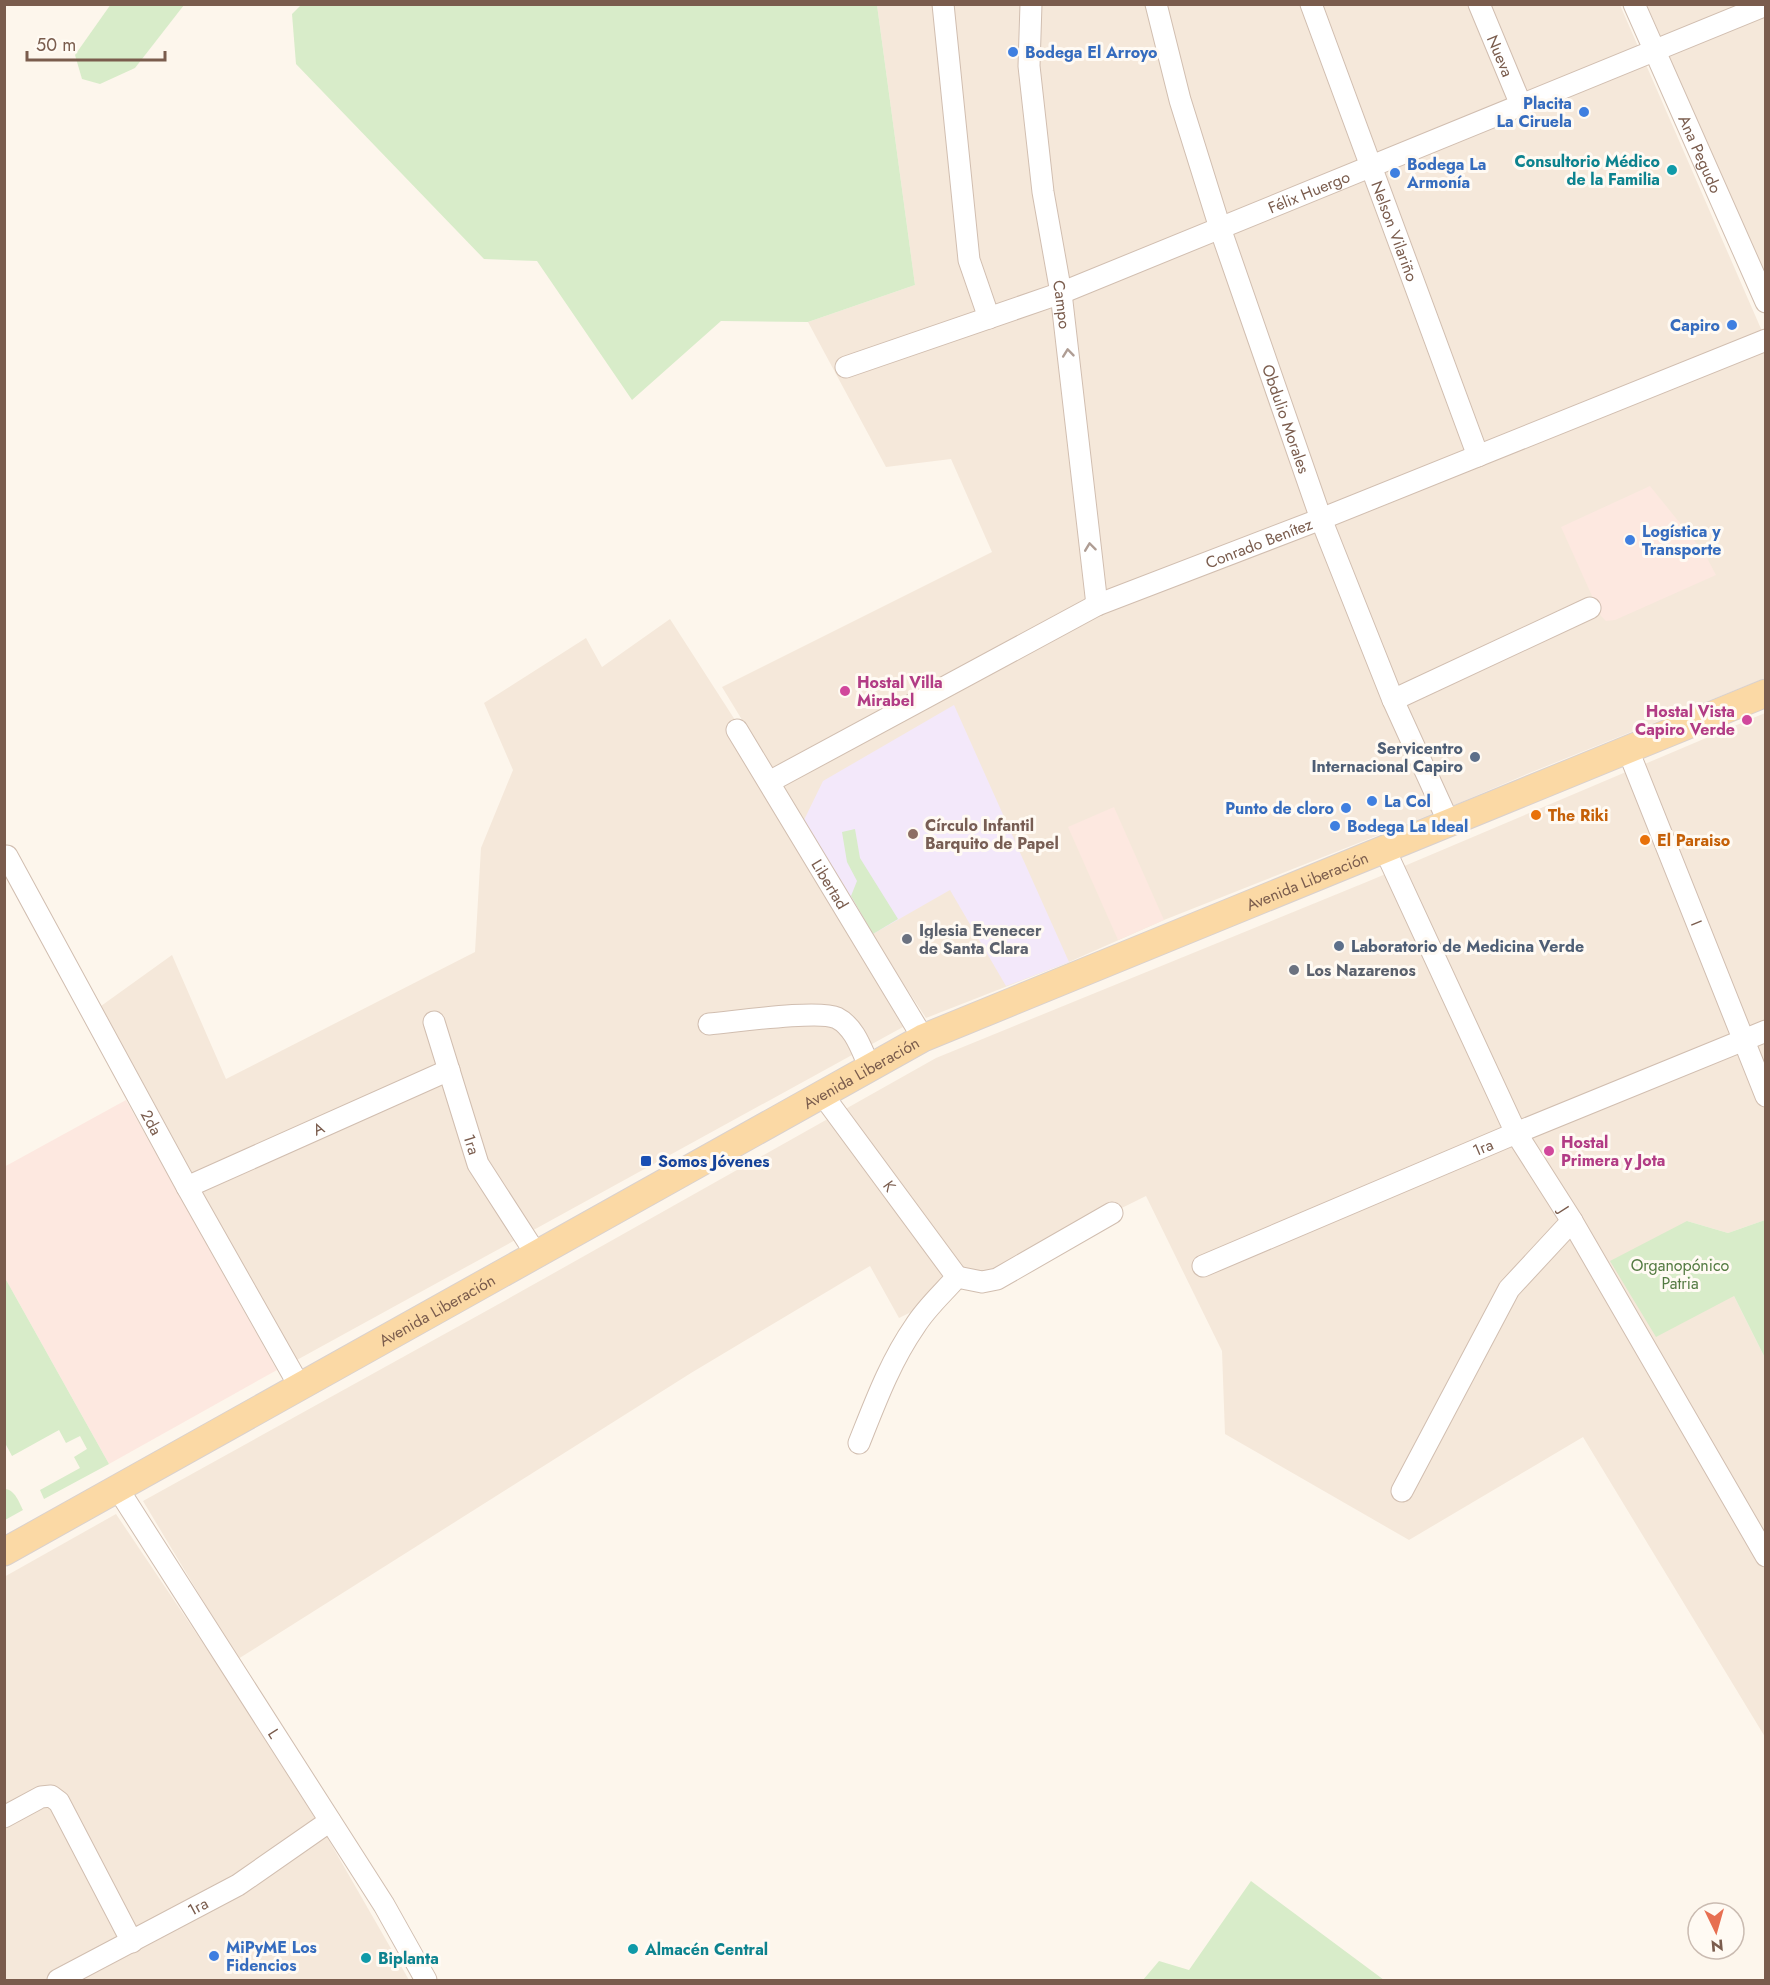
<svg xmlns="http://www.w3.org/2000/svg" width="1770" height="1985" font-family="Jost,sans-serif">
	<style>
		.residential { fill: #f5e8da }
		.commercial { fill: #fde8e0 }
		.education { fill: #f3e8fa }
		.green { fill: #d8ecc9 }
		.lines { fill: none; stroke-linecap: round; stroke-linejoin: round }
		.minor-casing { stroke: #d1beb0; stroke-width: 23 }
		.major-casing { stroke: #dad1cd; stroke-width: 29 }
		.minor { stroke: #fff; stroke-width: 21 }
		.major { stroke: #fbd9a5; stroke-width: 27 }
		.oneway { stroke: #af9d94 }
		.shop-dot { fill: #3f7fe0; stroke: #fffaf3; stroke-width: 2 }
		.culture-dot { fill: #0f9aa8; stroke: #fffaf3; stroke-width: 2 }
		.hotel-dot { fill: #d1479c; stroke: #fffaf3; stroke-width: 2 }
		.service-dot { fill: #5c6f8a; stroke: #fffaf3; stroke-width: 2 }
		.food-dot { fill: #e8710a; stroke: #fffaf3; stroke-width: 2 }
		.education-dot { fill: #8d6e63; stroke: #fffaf3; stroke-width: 2 }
		.worship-dot { fill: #6b7280; stroke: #fffaf3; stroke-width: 2 }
		.transit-dot { fill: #1a4fb4; stroke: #fffaf3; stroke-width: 2 }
		.labels { text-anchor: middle; stroke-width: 6; stroke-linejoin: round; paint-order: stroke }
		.shop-label { font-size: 16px; font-weight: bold; fill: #366cbe; stroke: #fffaf3; text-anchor: start }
		.street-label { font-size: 16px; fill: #7a5c4d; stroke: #fffaf3 }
		.culture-label { font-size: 16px; font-weight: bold; fill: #0d838f; stroke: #fffaf3; text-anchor: start }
		.hotel-label { font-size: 16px; font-weight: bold; fill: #b23c85; stroke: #fffaf3; text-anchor: start }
		.service-label { font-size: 16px; font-weight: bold; fill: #4e5e75; stroke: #fffaf3; text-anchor: end }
		.food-label { font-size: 16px; font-weight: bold; fill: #c56008; stroke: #fffaf3; text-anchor: start }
		.education-label { font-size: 16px; font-weight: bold; fill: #785e54; stroke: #fffaf3; text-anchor: start }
		.worship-label { font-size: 16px; font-weight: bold; fill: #5b616d; stroke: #fffaf3; text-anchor: start }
		.transit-label { font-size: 16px; font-weight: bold; fill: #164399; stroke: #fffaf3; text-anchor: start }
		.park-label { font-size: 16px; fill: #537a41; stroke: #fffaf3 }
	</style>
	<rect width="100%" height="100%" fill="#fdf6ec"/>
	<g class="residential">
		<path d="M877 5H1620L1765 338V678L1527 774 1452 806 1164 920 1069 962 926 1018 895 971 722 687 992 552 951 459 886 467 808 322 915 285Z"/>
		<path d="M1647 5H1765V277L1675 70Z"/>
		<path d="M670 619 735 720 728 727 903 1027 295 1361 101 1006 172 955 226 1079 475 952 481 848 513 770 484 703 586 638 602 667Z"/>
		<path d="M1765 713V1220L1728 1233 1687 1221 1734 1296 1765 1358V1737L1583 1437 1409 1540 1225 1434 1222 1351 1146 1196 899 1318 870 1266 691 1373 238 1659 143 1501 506 1300 936 1058 1369 881Z"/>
		<path d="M116 1514 223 1673 327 1837 409 1980H5L4 1577Z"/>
	</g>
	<g class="commercial">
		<path d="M1650 486 1705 554 1716 575 1615 620 1606 621 1601 616 1561 527Z"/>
		<path d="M1114 807 1164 920 1118 940 1068 827Z"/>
		<path d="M126 1100 277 1370 109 1464 5 1278 4 1167Z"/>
	</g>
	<path class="education" d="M954 705 1069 962 1006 986 950 890 873 934 804 820 823 781Z"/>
	<g class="green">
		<path d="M111 4 184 5 135 68 100 84 82 79 75 55Z"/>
		<path d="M302 4 877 5 915 285 808 322 721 321 632 400 537 261 484 259 296 64 292 14Z"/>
		<path d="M855 829 860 858 898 919 873 934 851 896 857 881 847 862 842 832Z"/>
		<path d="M1765 1220V1358L1734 1296 1656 1337 1610 1261 1687 1221 1728 1233Z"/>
		<path d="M5 1278 109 1464 44 1499 40 1490 80 1468 74 1457 87 1449 80 1436 66 1443 59 1430 12 1456 5 1443Z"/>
		<path d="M5 1489C15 1490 19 1502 23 1510L5 1520Z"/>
		<path d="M1251 1881 1384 1980H1143L1159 1961 1189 1970Z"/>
	</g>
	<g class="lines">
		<defs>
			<g id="minor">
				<path d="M943 4 969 260 989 318"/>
				<path id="s1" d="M1031 4 1029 66 1043 192 1061 293 1097 605"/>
				<path id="s2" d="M1156 4 1180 100 1220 228 1321 519 1393 700 1449 823"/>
				<path id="s3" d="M1311 4 1478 456"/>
				<path id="s4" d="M1479 4 1521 105"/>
				<path id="s5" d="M1634 4 1766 302"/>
				<path id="s6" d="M846 367 1061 293 1766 5"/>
				<path d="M1393 700 1590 608"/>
				<path id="s7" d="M737 730 923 1038"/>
				<path id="s8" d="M1628 750 1766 1096"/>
				<path id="s9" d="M769 782 1097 605 1321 519 1766 340"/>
				<path id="s10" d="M1385 850 1516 1133 1572 1221 1766 1556"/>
				<path id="s11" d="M7 856 187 1187 300 1387"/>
				<path id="s12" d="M434 1022 478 1164 536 1254"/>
				<path d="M709 1024C734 1022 818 1009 837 1018 855 1027 862 1051 870 1068"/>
				<path id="s13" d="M822 1094 957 1277"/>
				<path id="s14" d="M187 1187 449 1070"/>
				<path id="s15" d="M1203 1266 1516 1133 1766 1031"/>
				<path d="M859 1443C875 1403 890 1362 915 1326 926 1308 943 1293 957 1277L982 1282 997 1279 1112 1213"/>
				<path id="s16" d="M118 1489 384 1905 426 1980"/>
				<path d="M1402 1491 1509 1289 1572 1221"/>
				<path d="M4 1817 41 1797 51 1796 59 1802 132 1942"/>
				<path id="s17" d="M58 1980 238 1885 330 1821"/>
			</g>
			<g id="major">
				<path id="s18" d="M4 1552 923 1038 1766 693"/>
			</g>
		</defs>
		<use href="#minor" class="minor-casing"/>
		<use href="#major" class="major-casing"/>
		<use href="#minor" class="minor"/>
		<use href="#major" class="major"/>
	</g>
	<defs><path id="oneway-chevron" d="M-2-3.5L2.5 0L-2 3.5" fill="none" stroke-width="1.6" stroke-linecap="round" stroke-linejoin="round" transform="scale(1.5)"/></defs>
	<g class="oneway">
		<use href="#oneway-chevron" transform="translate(1068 353) rotate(-96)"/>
		<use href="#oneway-chevron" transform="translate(1090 547) rotate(-97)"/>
	</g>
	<g class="shop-dot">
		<circle cx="1013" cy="52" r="6"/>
		<circle cx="1584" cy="112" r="6"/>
		<circle cx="1395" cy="173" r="6"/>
		<circle cx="1732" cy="325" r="6"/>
		<circle cx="1630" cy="540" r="6"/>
		<circle cx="1372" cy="801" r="6"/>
		<circle cx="1346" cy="808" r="6"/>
		<circle cx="1335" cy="826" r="6"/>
		<circle cx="214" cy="1956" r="6"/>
	</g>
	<g class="culture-dot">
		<circle cx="1672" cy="170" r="6"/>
		<circle cx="633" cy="1949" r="6"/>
		<circle cx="366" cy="1958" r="6"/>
	</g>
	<g class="hotel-dot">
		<circle cx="845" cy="691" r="6"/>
		<circle cx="1747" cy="720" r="6"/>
		<circle cx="1549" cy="1151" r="6"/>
	</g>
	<g class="service-dot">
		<circle cx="1475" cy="757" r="6"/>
		<circle cx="1339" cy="946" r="6"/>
	</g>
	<g class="food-dot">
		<circle cx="1536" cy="815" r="6"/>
		<circle cx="1645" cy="840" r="6"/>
	</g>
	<circle class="education-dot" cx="913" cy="834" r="6"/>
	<g class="worship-dot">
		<circle cx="907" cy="939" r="6"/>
		<circle cx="1294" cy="970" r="6"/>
	</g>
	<rect class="transit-dot" x="640" y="1155" width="12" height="12" rx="3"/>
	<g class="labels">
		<g class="shop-label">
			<text x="1025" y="58">Bodega El Arroyo</text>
			<text x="1572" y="109" text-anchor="end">Placita<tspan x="1572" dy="18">La Ciruela</tspan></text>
			<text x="1407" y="170">Bodega La<tspan x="1407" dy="18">Armonía</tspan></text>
			<text x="1720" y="331" text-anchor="end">Capiro</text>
			<text x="1642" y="537">Logística y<tspan x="1642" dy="18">Transporte</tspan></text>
			<text x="1384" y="807">La Col</text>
			<text x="1334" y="814" text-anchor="end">Punto de cloro</text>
			<text x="1347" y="832">Bodega La Ideal</text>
			<text x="226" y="1953">MiPyME Los<tspan x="226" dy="18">Fidencios</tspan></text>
		</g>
		<g class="street-label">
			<text dy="6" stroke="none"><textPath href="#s4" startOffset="56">Nueva</textPath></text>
			<text dy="6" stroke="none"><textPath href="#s5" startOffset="164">Ana Pegudo</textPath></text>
			<text dy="6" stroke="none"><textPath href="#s6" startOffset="495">Félix Huergo</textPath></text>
			<text dy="6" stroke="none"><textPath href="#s3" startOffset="242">Nelson Vilariño</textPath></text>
			<text dy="6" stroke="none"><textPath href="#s1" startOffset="303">Campo</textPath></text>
			<text dy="6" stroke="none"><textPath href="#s2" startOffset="435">Obdulio Morales</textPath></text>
			<text dy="6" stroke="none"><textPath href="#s9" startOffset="546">Conrado Benítez</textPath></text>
			<text dy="6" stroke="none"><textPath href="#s18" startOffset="1468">Avenida Liberación</textPath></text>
			<text dy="6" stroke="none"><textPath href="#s7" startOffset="180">Libertad</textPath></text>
			<text dy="6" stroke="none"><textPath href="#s8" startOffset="186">I</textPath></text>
			<text dy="6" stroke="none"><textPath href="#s18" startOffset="982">Avenida Liberación</textPath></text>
			<text dy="6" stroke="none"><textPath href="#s11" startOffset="303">2da</textPath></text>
			<text dy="6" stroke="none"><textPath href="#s14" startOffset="144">A</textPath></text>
			<text dy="6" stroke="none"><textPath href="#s12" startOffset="128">1ra</textPath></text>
			<text dy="6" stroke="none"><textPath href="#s15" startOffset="304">1ra</textPath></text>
			<text dy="6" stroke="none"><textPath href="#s13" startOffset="114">K</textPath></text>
			<text dy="6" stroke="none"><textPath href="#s10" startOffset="402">J</textPath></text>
			<text dy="6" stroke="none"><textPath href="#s18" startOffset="496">Avenida Liberación</textPath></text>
			<text dy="6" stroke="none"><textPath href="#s16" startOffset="290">L</textPath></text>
			<text dy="6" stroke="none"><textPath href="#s17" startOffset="158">1ra</textPath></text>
		</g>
		<g class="culture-label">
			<text x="1660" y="167" text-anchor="end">Consultorio Médico<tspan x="1660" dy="18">de la Familia</tspan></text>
			<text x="645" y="1955">Almacén Central</text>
			<text x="378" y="1964">Biplanta</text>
		</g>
		<g class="hotel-label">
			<text x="857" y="688">Hostal Villa<tspan x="857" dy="18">Mirabel</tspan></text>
			<text x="1735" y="717" text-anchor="end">Hostal Vista<tspan x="1735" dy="18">Capiro Verde</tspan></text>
			<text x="1561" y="1148">Hostal<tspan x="1561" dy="18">Primera y Jota</tspan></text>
		</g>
		<g class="service-label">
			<text x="1463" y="754">Servicentro<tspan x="1463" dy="18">Internacional Capiro</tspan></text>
			<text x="1351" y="952" text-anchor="start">Laboratorio de Medicina Verde</text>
		</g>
		<g class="food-label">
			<text x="1548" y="821">The Riki</text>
			<text x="1657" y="846">El Paraiso</text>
		</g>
		<g class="education-label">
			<text x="925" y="831">Círculo Infantil<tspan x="925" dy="18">Barquito de Papel</tspan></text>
		</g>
		<g class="worship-label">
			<text x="919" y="936">Iglesia Evenecer<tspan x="919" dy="18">de Santa Clara</tspan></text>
			<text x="1306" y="976">Los Nazarenos</text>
		</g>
		<g class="transit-label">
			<text x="658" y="1167">Somos Jóvenes</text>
		</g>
		<g class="park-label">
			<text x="1680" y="1271">Organopónico<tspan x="1680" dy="18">Patria</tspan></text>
		</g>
	</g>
	<rect width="1770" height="1985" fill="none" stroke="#7a5c4d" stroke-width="12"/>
	<g transform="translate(1716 1931) rotate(175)"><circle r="28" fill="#fffaf3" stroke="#cabbb1" stroke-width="1.5"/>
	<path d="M0-4.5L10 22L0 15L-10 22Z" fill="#e76f51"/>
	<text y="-9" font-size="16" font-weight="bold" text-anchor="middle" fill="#7a5c4d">N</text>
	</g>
	<path d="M27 51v9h138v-9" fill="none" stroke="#7a5c4d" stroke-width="3"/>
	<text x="36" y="51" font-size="18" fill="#7a5c4d" stroke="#fffaf3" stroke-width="4.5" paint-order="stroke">50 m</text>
</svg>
